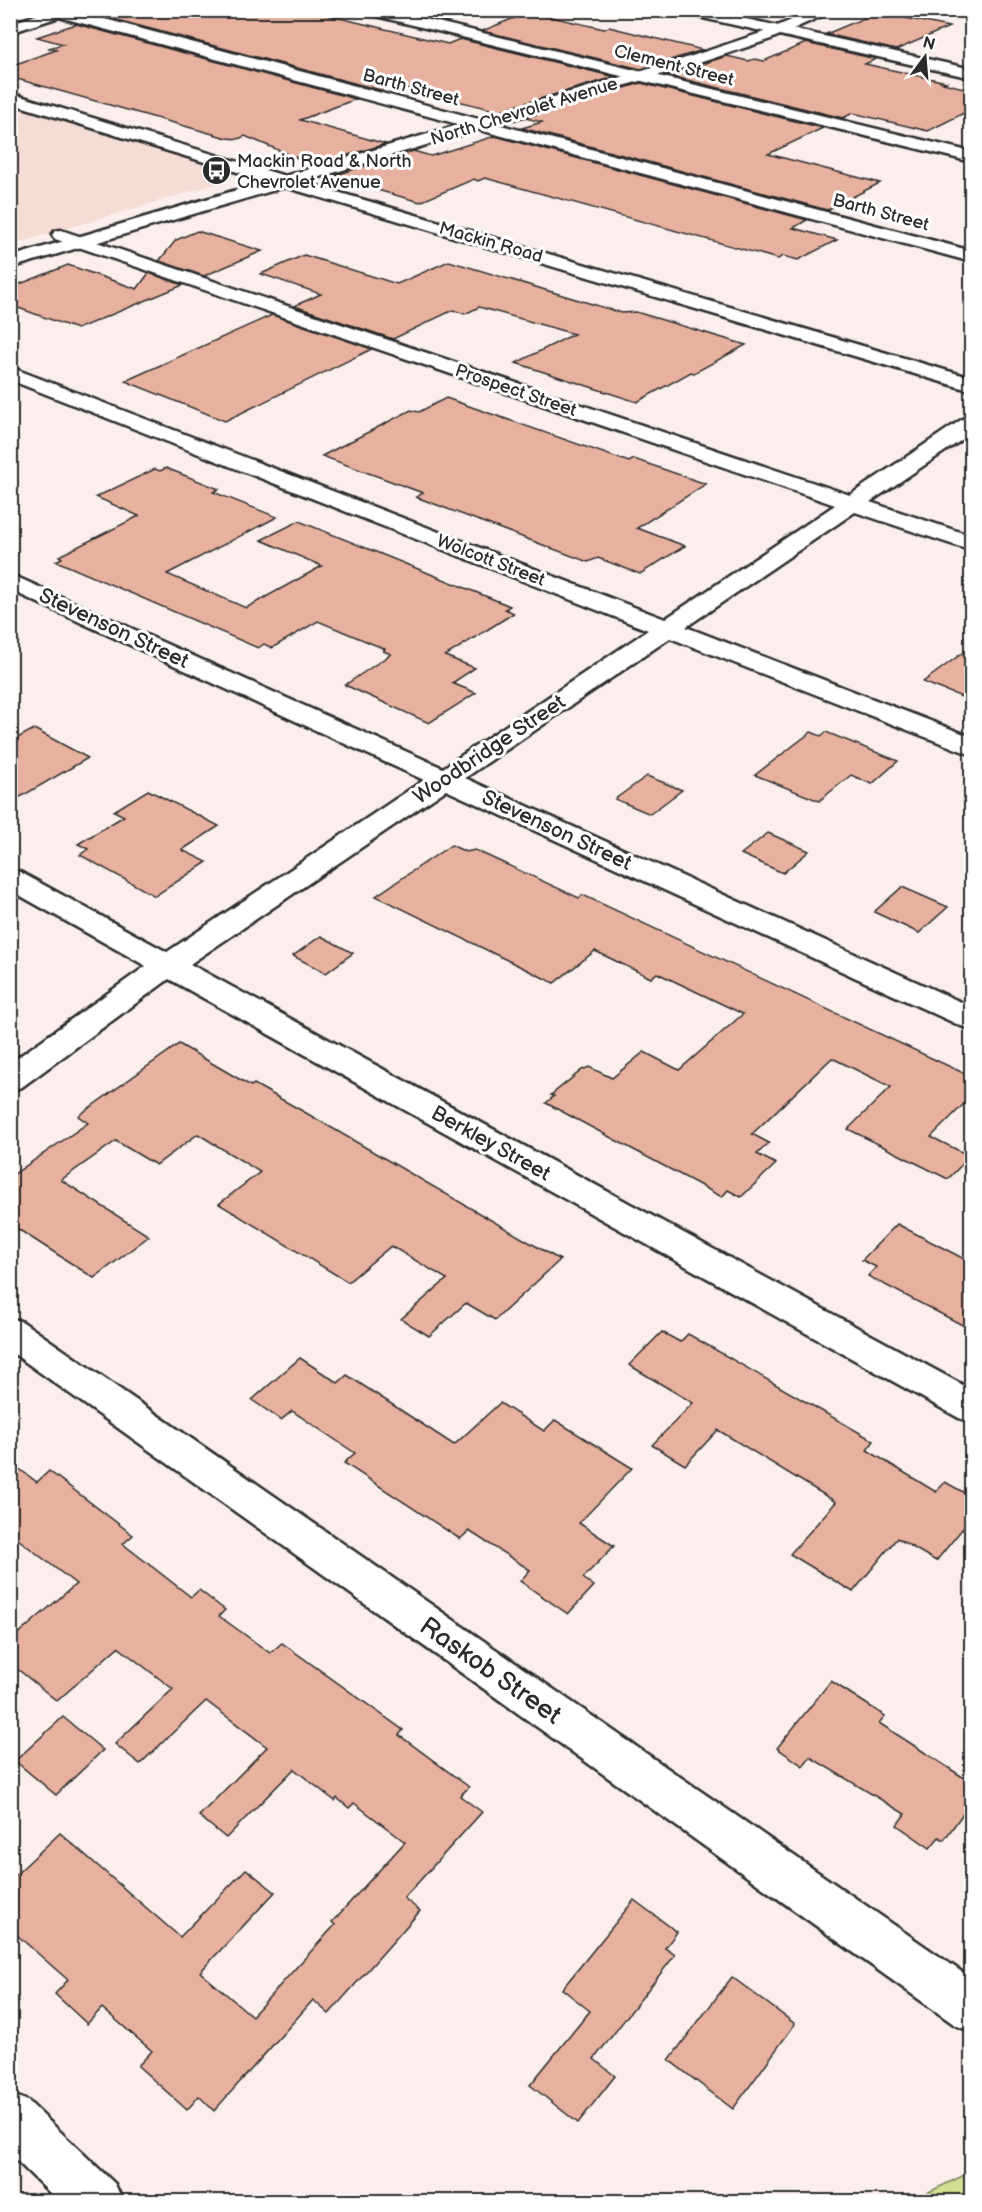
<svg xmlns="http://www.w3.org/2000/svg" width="982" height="2212" font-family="'Balsamiq Sans',sans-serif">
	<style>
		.built { fill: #f5dcd5 }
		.green { fill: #d2de92; stroke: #7e845e; stroke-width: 1.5 }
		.building { fill: #e8b19f; stroke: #2b2b2b; stroke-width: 1.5 }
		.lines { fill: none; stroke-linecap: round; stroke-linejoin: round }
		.street-casing { stroke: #2b2b2b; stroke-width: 5 }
		.secondary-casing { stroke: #2b2b2b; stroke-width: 5 }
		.street { fill: #fff; fill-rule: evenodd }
		.secondary { fill: #fff; fill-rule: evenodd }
		.labels { text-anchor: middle; stroke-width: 6; stroke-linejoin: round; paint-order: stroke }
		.far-street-label { font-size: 18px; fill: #2b2b2b; stroke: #fff }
		.far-poi-label { font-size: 18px; fill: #2b2b2b; stroke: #fff; text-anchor: start }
		.street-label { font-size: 21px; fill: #2b2b2b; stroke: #fff }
		.near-street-label { font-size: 26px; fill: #2b2b2b; stroke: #fff }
	</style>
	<rect width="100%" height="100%" fill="#faefec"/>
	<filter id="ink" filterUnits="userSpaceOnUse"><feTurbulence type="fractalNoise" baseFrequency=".0167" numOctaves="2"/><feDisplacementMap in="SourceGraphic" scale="12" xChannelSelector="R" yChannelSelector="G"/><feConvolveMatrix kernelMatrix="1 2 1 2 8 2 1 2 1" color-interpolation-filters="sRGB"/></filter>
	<g filter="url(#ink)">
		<path class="built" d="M11 103 220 170 225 177 216 184 11 245Z"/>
		<path class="green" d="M971 2172V2201H909L914 2199Z"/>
		<g class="building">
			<path d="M120 10H306L448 44 460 39 615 77 498 111 394 85 380 90 102 16Z"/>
			<path d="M529 12 604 29 609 27 703 50 641 69 482 31Z"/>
			<path d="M874 14 892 17 896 16 949 27 896 50 826 34Z"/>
			<path d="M76 24 356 99 300 120 386 144 314 165 245 136 238 139 227 138 10 77V66L56 50 49 48 63 44 37 37Z"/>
			<path d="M806 43 876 59 865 64 946 82 943 83 972 90V109L928 131 853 113 843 118 666 75 727 56 748 61 755 59 764 61Z"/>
			<path d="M641 83 823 128 768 154 880 183 827 210 522 128 542 122 525 118Z"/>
			<path d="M495 136 807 220 793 228 837 240 798 260 783 256 778 259 485 178 478 181 474 179 420 202 363 186 336 175 413 151 431 156Z"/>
			<path d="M197 231 262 251 204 276 159 261 176 240Z"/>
			<path d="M304 255 397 284 449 261 622 313 636 312 746 345 694 373 691 372 637 402 516 363 574 334 479 307 465 314 453 310 393 339 294 306 321 294 261 274Z"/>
			<path d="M68 265 137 289 149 273 183 285 77 329 10 305V288Z"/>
			<path d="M272 315 372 349 225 421 125 381Z"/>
			<path d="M446 398 629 462 634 459 706 484 637 528 685 546 640 574 598 558 588 562 416 497 423 493 322 456 411 410 419 412Z"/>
			<path d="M166 468 219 489 213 492 277 517 167 574 246 608 322 566 261 540 299 521 510 606 505 609 514 613 445 656 475 668 452 683 476 693 429 723 345 685 391 654 383 651 385 649 318 621 272 648 264 644 258 648 56 561 62 558 59 556 139 516 96 497 155 469 160 471Z"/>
			<path d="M972 646V701L923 682Z"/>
			<path d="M34 729 88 758 10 803V742Z"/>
			<path d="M811 732 821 736 826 732 898 761 872 784 851 775 819 801 755 775Z"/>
			<path d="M647 776 682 790 650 814 615 799Z"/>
			<path d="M148 790 219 826 182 850 207 862 155 896 80 855 88 849 78 844 124 816 114 811Z"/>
			<path d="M768 833 809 851 783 873 741 854Z"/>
			<path d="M451 845 466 852 475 850 579 898 583 895 972 1077V1096L931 1137 970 1156 948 1179 848 1129 891 1087 832 1058 752 1134 769 1143 757 1154 776 1164 741 1197 728 1190 722 1197 546 1103 554 1096 551 1095 582 1070 589 1067 612 1078 644 1052 679 1070 743 1014 657 973 651 978 595 951 554 983 376 896Z"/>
			<path d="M902 887 948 907 919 933 874 912Z"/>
			<path d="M321 936 353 953 326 973 293 956Z"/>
			<path d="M179 1044 251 1086 254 1084 306 1113 560 1260 495 1320 466 1303 429 1336 401 1319 447 1279 391 1246 348 1282 219 1204 260 1172 198 1134 156 1165 116 1141 61 1180 149 1236 94 1278 10 1224V1177L88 1123 78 1116Z"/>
			<path d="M897 1224 972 1263V1330L868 1276 876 1267 862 1260Z"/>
			<path d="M662 1332 680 1342 688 1334 874 1441 867 1450 936 1492 945 1482 972 1497V1517L936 1561 897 1538 853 1592 790 1554 836 1502 718 1430 685 1465 652 1445 693 1403 629 1365Z"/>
			<path d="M300 1358 338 1383 347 1375 454 1445 500 1403 544 1431 555 1420 632 1468 579 1523 614 1546 583 1578 594 1586 568 1614 520 1581 530 1570 469 1531 460 1539 344 1463 355 1453 292 1411 281 1420 252 1400Z"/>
			<path d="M10 1462 37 1482 49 1471 133 1535 123 1544 191 1597 199 1590 225 1610 219 1616 270 1653 282 1643 403 1730 399 1735 469 1787 460 1796 482 1812 404 1898 420 1911 329 2014 313 2000 214 2111 199 2096 187 2110 138 2066 152 2051 102 2008 87 2024 55 1994 68 1980 10 1929V1880L60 1833 180 1937 246 1869 275 1892 200 1972 252 2016 335 1925 332 1922 405 1842 354 1803 349 1808 337 1798 335 1801 294 1769 226 1838 199 1816 267 1747 206 1701 140 1764 115 1744 173 1689 118 1647 57 1701 10 1663V1641L76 1584 10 1533Z"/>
			<path d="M831 1681 885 1716 879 1723 972 1783V1801L944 1840 939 1837 930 1848 897 1825 905 1814 810 1757 803 1766 777 1748Z"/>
			<path d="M63 1717 103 1750 56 1795 15 1761Z"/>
			<path d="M634 1900 677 1932 665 1948 675 1955 594 2059 615 2076 578 2123 530 2085 590 2011 562 1989Z"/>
			<path d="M732 1977 795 2024 733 2109 669 2060Z"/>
		</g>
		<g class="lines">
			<defs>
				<g id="street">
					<path d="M43 10H71L972 251V262L59 17 10 33V24L44 12Z"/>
					<path d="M361 10H388L972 152V162L368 14Z"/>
					<path d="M678 10H706L972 69V78L685 14Z"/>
					<path d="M61 230 850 495 964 418 972 417V433L870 502 972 536V551L855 512 686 627 972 737V755L670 638 465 778 972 1007V1029L961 1026 446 790 190 964 972 1390V1423L959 1418 169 979 22 1087 10 1090V1063L146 966 10 890V869L20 872 167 952 424 780 10 590V574L443 768 648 630 10 380V367L665 619 835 505 55 239 52 235 55 231Z"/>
					<path d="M10 1318 23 1322 972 1979V2032L955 2025 10 1351Z"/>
					<path d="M10 2094 28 2101 115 2184 123 2202H59L10 2154Z"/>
				</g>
				<path id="secondary" d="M815 10H835L771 39 693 65 303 182 972 378V391L285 187 10 268V257L267 181 10 103V93L285 176 683 59 761 33Z"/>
			</defs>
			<use href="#street" class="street-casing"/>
			<use href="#secondary" class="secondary-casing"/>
			<use href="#street" class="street"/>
			<use href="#secondary" class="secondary"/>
		</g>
	</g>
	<defs>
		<symbol id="bus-disc" viewBox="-11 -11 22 22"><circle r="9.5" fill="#2b2b2b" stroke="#fff"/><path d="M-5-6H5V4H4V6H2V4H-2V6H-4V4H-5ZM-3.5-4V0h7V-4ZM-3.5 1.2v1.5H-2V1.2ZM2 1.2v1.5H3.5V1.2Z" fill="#fff"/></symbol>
	</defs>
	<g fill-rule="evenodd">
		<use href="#bus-disc" x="200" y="154" width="33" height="33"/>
	</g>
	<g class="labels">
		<g class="far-street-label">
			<text transform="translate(674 65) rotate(14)" y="6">Clement Street</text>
			<text transform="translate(411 87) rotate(15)" y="6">Barth Street</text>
			<text transform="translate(524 111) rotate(-17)" y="6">North Chevrolet Avenue</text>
			<text transform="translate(881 212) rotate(15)" y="6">Barth Street</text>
			<text transform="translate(491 242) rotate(16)" y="6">Mackin Road</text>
			<text transform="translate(516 390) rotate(19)" y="6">Prospect Street</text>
			<text transform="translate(491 560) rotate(21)" y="6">Wolcott Street</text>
		</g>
		<g class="far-poi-label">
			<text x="237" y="167">Mackin Road &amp; North<tspan x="237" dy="21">Chevrolet Avenue</tspan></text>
		</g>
		<g class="street-label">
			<text transform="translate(114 628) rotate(25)" y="7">Stevenson Street</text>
			<text transform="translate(489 749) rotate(-34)" y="7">Woodbridge Street</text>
			<text transform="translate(557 830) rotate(25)" y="7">Stevenson Street</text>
			<text transform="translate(491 1143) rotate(29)" y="7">Berkley Street</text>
		</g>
		<g class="near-street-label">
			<text transform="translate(491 1670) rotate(35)" y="9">Raskob Street</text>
		</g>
	</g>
	<rect width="982" height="2212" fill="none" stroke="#fff" stroke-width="36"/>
	<rect x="18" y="18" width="946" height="2176" fill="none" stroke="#2b2b2b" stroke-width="2" filter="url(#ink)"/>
	<g transform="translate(925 57) rotate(16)" stroke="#ffffff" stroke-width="4.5" paint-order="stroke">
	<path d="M0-4.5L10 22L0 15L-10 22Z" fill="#2b2b2b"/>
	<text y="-9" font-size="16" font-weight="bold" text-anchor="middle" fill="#2b2b2b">N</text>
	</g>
</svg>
